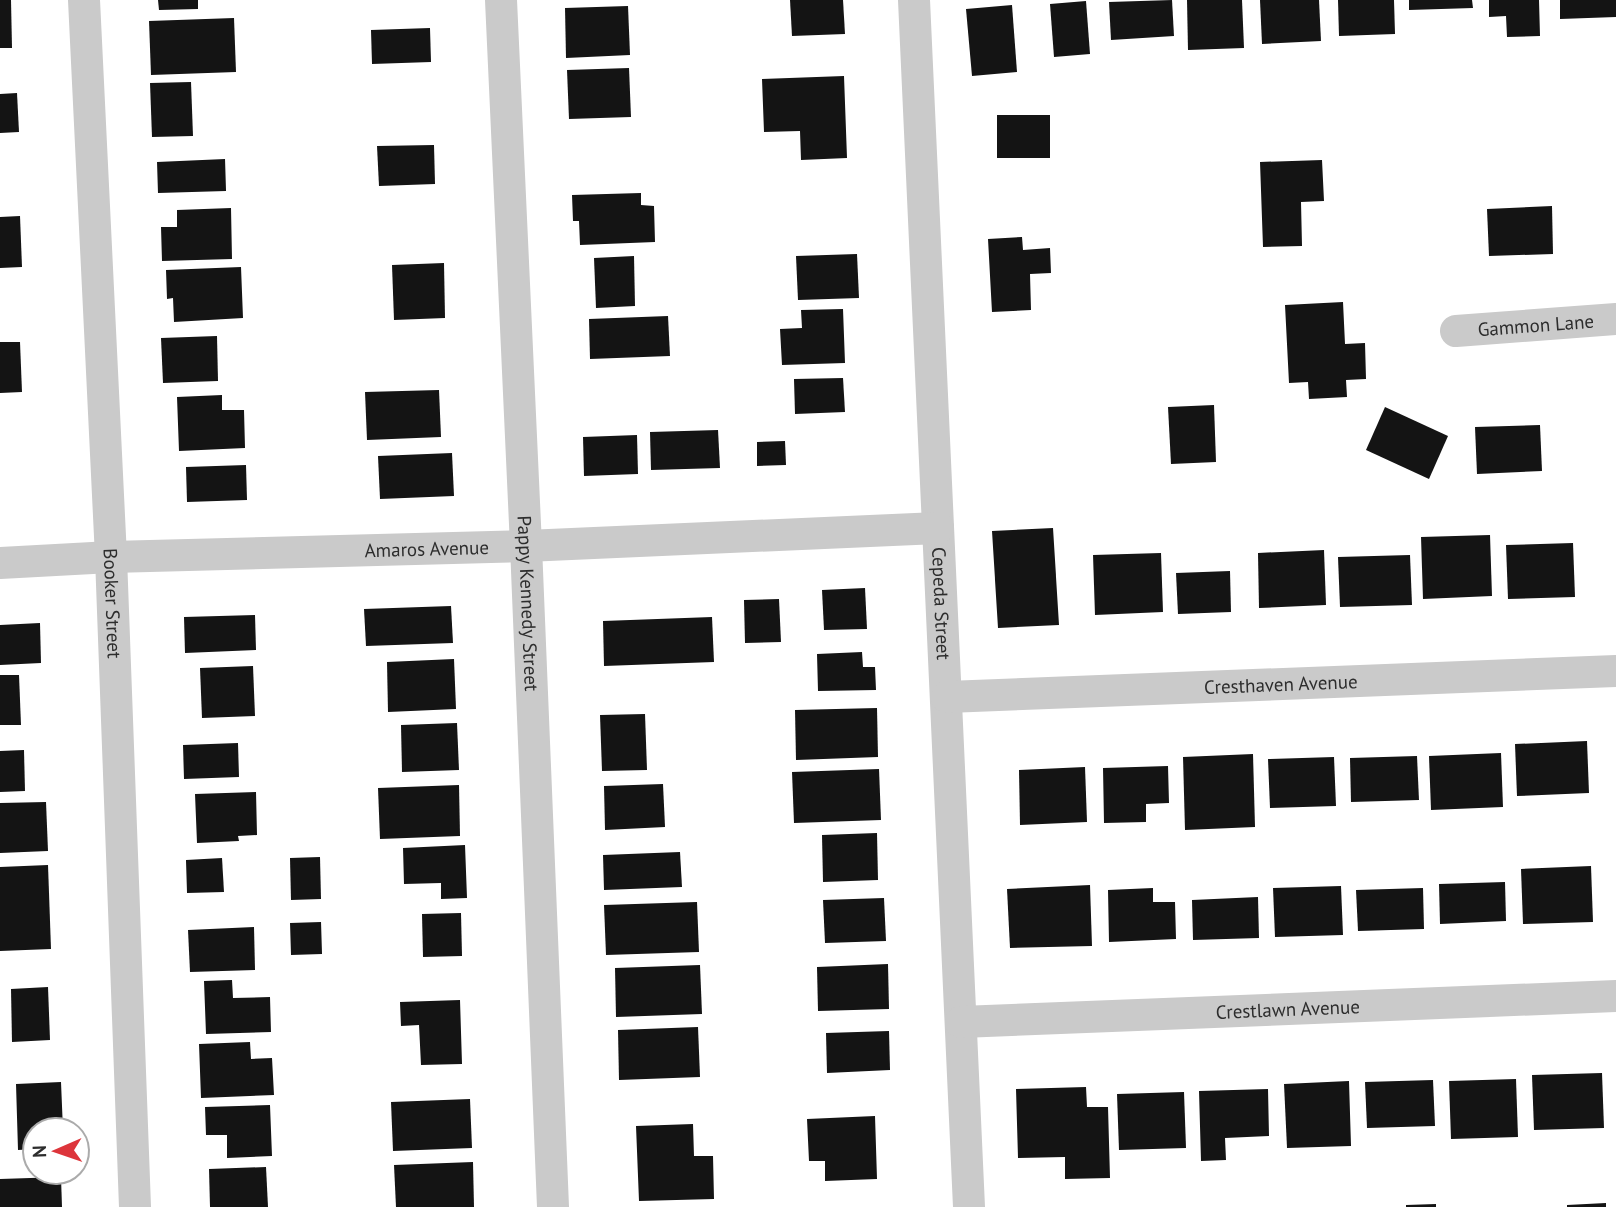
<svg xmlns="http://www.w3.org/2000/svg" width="1616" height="1207" font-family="'PT Sans',sans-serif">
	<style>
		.building { fill: #141414 }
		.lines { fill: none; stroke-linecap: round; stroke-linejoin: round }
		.minor { stroke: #cacaca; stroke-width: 32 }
		.labels { text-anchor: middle; stroke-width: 7; stroke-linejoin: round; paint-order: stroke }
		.street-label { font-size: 19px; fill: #2d2d2d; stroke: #fff }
	</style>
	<rect width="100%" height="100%" fill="#fff"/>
	<g class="building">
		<path d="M0 0H11L12 48H0Z"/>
		<path d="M158 0H198V9L159 10Z"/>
		<path d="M790 0H843L845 34 792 36Z"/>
		<path d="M1172 0 1174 36 1111 40 1109 2Z"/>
		<path d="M1187 0H1242L1244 48 1188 50Z"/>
		<path d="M1260 0H1319L1321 41 1262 44Z"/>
		<path d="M1338 0H1394L1395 34 1339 36Z"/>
		<path d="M1409 0H1472L1473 8 1409 10Z"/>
		<path d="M1489 0H1539L1540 36 1507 37 1506 16 1489 17Z"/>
		<path d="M1560 0H1616V17L1560 19Z"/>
		<path d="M1086 1 1090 54 1054 57 1050 4Z"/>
		<path d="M1012 5 1017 72 972 76 966 9Z"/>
		<path d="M628 6 630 55 566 58 565 8Z"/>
		<path d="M234 18 236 72 151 75 149 21Z"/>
		<path d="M430 28 431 62 372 64 371 30Z"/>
		<path d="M629 68 631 117 569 119 567 70Z"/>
		<path d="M844 76 847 158 801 160 800 131 764 132 762 79Z"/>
		<path d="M191 82 193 136 152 137 150 83Z"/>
		<path d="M17 93 19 132 0 133V94Z"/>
		<rect x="997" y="115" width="53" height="43"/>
		<path d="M434 145 435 184 379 186 377 146Z"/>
		<path d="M225 159 226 191 158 193 157 162Z"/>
		<path d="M1322 160 1324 201 1301 202 1302 246 1263 247 1260 162Z"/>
		<path d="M641 193V205L654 206 655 242 580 245 579 221H573L572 195Z"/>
		<path d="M1552 206 1553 254 1489 256 1487 209Z"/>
		<path d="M231 208 232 259 162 261 161 227H177V210Z"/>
		<path d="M20 216 22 267 0 268V217Z"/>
		<path d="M1022 237 1023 250 1050 248 1051 273 1030 274 1031 310 992 312 988 239Z"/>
		<path d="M857 254 859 298 798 300 796 256Z"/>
		<path d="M634 256 635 306 596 308 594 258Z"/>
		<path d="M444 263 445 318 394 320 392 265Z"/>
		<path d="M241 267 243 318 174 322 173 298 167 299 166 270Z"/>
		<path d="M1343 302 1345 344 1365 343 1366 379 1346 380 1347 397 1309 399 1308 382 1289 383 1285 305Z"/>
		<path d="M843 309 845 363 782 365 780 329 802 328 801 310Z"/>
		<path d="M668 316 670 356 590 359 589 319Z"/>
		<path d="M217 336 218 381 163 383 161 338Z"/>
		<path d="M0 342H20L22 392 0 393Z"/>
		<path d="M843 378 845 412 795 414 794 379Z"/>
		<path d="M439 390 441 437 367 440 365 392Z"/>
		<path d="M222 395V410H244L245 448 179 451 177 397Z"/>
		<path d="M1214 405 1216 462 1171 464 1168 407Z"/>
		<path d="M1385 407 1448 436 1429 479 1366 450Z"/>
		<path d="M1540 425 1542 471 1477 474 1475 427Z"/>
		<path d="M718 430 720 468 651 470 650 432Z"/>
		<path d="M637 435 638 474 584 476 583 437Z"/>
		<path d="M785 441 786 465 757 466V442Z"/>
		<path d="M452 453 454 496 380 499 378 456Z"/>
		<path d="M246 465 247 500 187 502 186 467Z"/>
		<path d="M1053 528 1059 625 998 628 992 531Z"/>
		<path d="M1490 535 1492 596 1423 599 1421 537Z"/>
		<path d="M1573 543 1575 597 1508 599 1506 545Z"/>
		<path d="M1324 550 1326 605 1259 608 1258 553Z"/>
		<path d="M1161 553 1163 612 1095 615 1093 555Z"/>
		<path d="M1410 555 1412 605 1340 607 1338 557Z"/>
		<path d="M1230 571 1231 612 1178 614 1176 573Z"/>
		<path d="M865 588 867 629 824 630 822 590Z"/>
		<path d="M779 599 781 642 745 643 744 600Z"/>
		<path d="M451 606 453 643 366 646 364 609Z"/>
		<path d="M255 615 256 650 185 653 184 617Z"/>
		<path d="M712 617 714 662 604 666 603 621Z"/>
		<path d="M40 623 41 663 0 665V625Z"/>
		<path d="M862 652 863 667H875L876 690 818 691 817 654Z"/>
		<path d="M454 659 456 709 388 712 387 662Z"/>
		<path d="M253 666 255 716 202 718 200 668Z"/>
		<path d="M0 675H19L21 725H0Z"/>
		<path d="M877 708 878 757 796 760 795 710Z"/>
		<path d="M645 714 647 770 602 771 600 715Z"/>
		<path d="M457 723 459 770 402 772 401 725Z"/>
		<path d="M1587 741 1589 793 1517 796 1515 744Z"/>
		<path d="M238 743 239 777 184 779 183 745Z"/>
		<path d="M24 750 25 791 0 792V751Z"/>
		<path d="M1501 753 1503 807 1431 810 1429 756Z"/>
		<path d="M1253 754 1255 827 1185 830 1183 757Z"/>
		<path d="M1417 756 1419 800 1351 802 1350 758Z"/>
		<path d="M1334 757 1336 806 1270 808 1268 759Z"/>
		<path d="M1168 766 1169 803 1146 804V822L1104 823 1103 768Z"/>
		<path d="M1085 767 1087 822 1020 825 1019 770Z"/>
		<path d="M879 769 881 820 794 823 792 772Z"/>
		<path d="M663 784 665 827 605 830 604 786Z"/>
		<path d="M459 785 460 836 380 839 378 788Z"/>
		<path d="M256 792 257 835 238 836 239 841 197 843 195 794Z"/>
		<path d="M46 802 48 851 0 853V803Z"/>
		<path d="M877 833 878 880 823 882 822 835Z"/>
		<path d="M465 845 467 898 441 899V883L404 884 403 848Z"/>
		<path d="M680 852 682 887 604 890 603 855Z"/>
		<path d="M320 857 321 899 291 900 290 858Z"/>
		<path d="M222 858 224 892 187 893 186 860Z"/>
		<path d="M48 865 51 949 0 951V867Z"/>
		<path d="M1591 866 1593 922 1523 924 1521 869Z"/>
		<path d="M1505 882 1506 921 1440 924 1439 884Z"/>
		<path d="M1090 885 1092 946 1010 948 1007 889Z"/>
		<path d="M1341 886 1343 935 1275 937 1273 888Z"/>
		<path d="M1153 888V902H1175L1176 939 1109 942 1108 890Z"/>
		<path d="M1423 888 1424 929 1358 931 1356 890Z"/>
		<path d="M1258 897 1259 938 1193 940 1192 900Z"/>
		<path d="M884 898 886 941 825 943 823 900Z"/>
		<path d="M697 902 699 952 606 955 604 905Z"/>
		<path d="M461 913 462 956 423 957 422 914Z"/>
		<path d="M321 922 322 954 291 955 290 923Z"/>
		<path d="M254 927 255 970 190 972 188 930Z"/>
		<path d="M888 964 889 1009 818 1011 817 967Z"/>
		<path d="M700 965 702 1014 616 1017 615 968Z"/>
		<path d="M232 980 233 998 270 997 271 1032 206 1034 204 981Z"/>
		<path d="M48 987 50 1040 12 1042 11 989Z"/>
		<path d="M460 1000 462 1064 421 1065 419 1025 401 1026 400 1002Z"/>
		<path d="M698 1027 700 1077 619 1080 618 1030Z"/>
		<path d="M889 1031 890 1070 827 1073 826 1033Z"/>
		<path d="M250 1042 251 1059 272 1058 274 1095 201 1098 199 1044Z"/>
		<path d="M1602 1073 1604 1128 1534 1130 1532 1075Z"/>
		<path d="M1516 1079 1518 1137 1451 1139 1449 1081Z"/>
		<path d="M1433 1080 1435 1126 1367 1128 1365 1082Z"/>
		<path d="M1349 1081 1351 1146 1287 1148 1284 1084Z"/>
		<path d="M61 1082 63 1130H35V1149L18 1150 16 1084Z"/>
		<path d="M1086 1087 1087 1107H1108L1110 1178 1065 1179V1157L1018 1158 1016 1089Z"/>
		<path d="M1268 1089 1269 1136 1225 1138 1226 1160 1201 1161 1199 1091Z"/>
		<path d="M1184 1092 1186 1148 1119 1150 1117 1094Z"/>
		<path d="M470 1099 472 1148 393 1151 391 1102Z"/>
		<path d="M270 1105 272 1156 227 1158V1135H206L205 1107Z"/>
		<path d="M875 1116 877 1179 825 1181V1161H809L807 1119Z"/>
		<path d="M693 1124 694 1156H713L714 1199 639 1201 636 1126Z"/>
		<path d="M473 1162 474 1207H396L394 1165Z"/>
		<path d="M266 1167 268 1207H210L209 1169Z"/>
		<path d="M61 1177 62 1207H0V1179Z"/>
		<path d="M1606 1203V1207H1567V1205Z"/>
		<path d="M1436 1204V1207H1406V1205Z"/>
	</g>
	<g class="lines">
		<g class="minor">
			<path id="s1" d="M84 0 111 557 135 1207"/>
			<path id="s2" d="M501 0 526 546 553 1207"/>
			<path id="s3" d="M914 0 969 1207"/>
			<path id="s4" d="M1456 331 1616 319"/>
			<path id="s5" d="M0 563 111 557 526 546 938 528"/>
			<path id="s6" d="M947 697 1616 671"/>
			<path id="s7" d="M961 1022 1616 996"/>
		</g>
	</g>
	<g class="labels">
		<g class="street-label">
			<text dy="7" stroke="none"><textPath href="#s4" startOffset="80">Gammon Lane</textPath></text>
			<text dy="7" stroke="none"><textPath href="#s5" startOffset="427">Amaros Avenue</textPath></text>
			<text dy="7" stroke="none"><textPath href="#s1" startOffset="604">Booker Street</textPath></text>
			<text dy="7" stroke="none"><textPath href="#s2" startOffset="604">Pappy Kennedy Street</textPath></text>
			<text dy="7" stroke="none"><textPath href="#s3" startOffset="604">Cepeda Street</textPath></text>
			<text dy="7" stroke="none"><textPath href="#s6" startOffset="334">Cresthaven Avenue</textPath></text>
			<text dy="7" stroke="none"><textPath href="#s7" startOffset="327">Crestlawn Avenue</textPath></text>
		</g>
	</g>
	<g transform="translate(56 1151) rotate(268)"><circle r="33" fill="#ffffff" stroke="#ababab" stroke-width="2"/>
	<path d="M0-5L12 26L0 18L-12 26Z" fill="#dd353b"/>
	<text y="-10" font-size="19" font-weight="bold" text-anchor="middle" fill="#2d2d2d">N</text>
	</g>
</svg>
